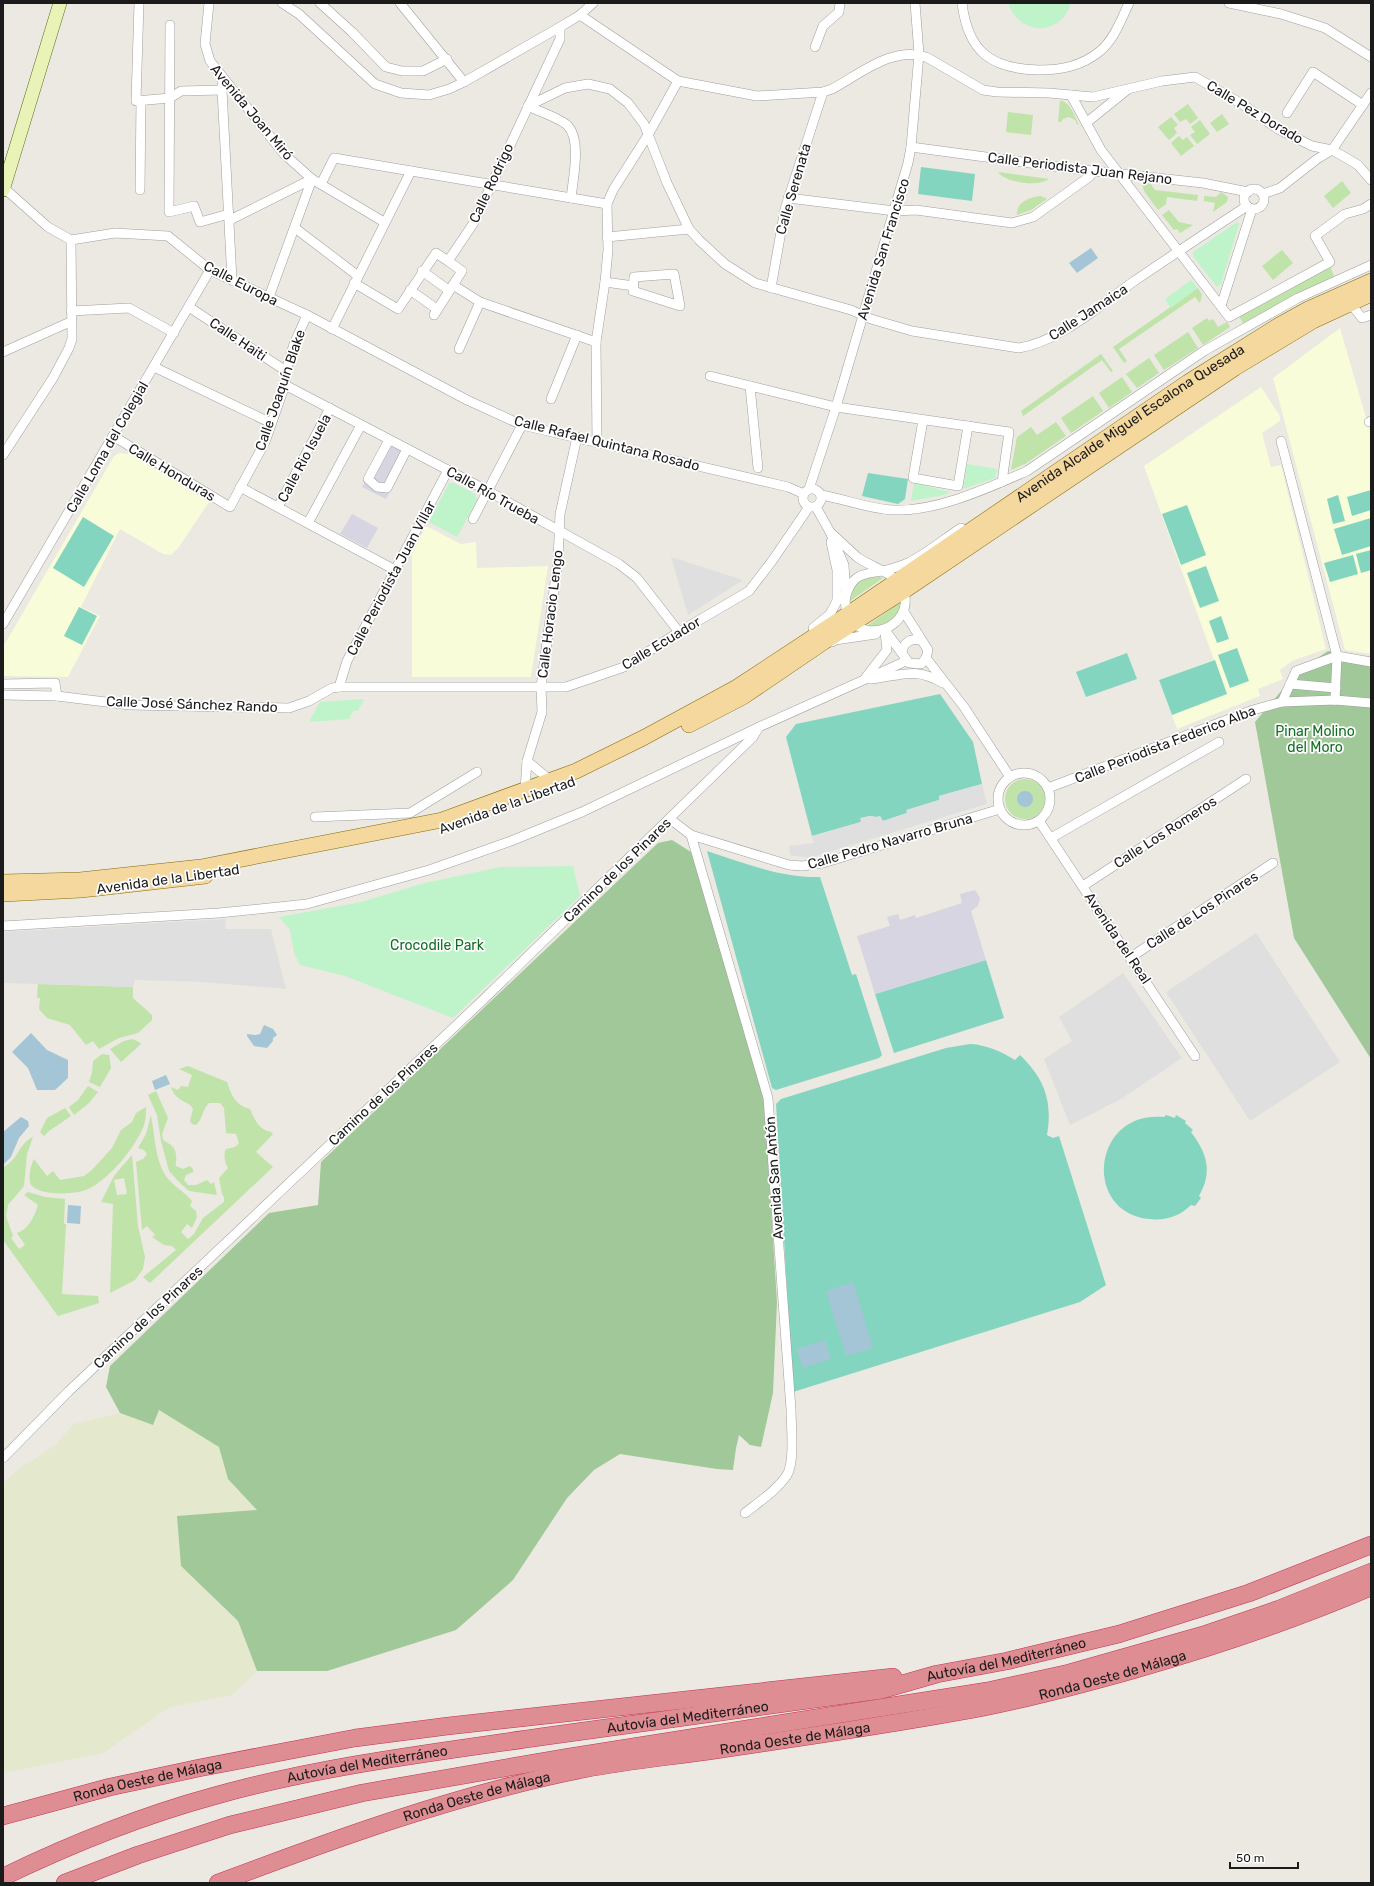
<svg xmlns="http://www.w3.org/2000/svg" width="1374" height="1886" font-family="Rubik,sans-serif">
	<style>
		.education { fill: #f8fcd9 }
		.farmland { fill: #e4e9cd }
		.grass { fill: #bfe3a9; fill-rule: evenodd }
		.forest { fill: #a1c898 }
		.park { fill: #bff4ca }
		.pitch { fill: #84d5bf }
		.parking { fill: #dfdfdf }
		.plaza { fill: #d7d5e1 }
		.water { fill: #a4c5d6 }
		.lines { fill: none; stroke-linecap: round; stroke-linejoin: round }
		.street-casing { stroke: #9f9f9f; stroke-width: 10 }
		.secondary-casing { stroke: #52660d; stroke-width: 14 }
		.primary-casing { stroke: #866b0b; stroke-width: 16 }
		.highway-casing { stroke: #c63153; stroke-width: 18 }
		.street { stroke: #fff; stroke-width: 9 }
		.secondary { stroke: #e9f3b7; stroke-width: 13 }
		.primary { stroke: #f4d89e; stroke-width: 15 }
		.highway { stroke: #de8d93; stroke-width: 17 }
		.labels { text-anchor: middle; stroke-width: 3.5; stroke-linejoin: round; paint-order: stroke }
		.street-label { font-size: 14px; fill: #1b1b1b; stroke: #fff }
		.park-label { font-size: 14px; fill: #136e25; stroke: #fff }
	</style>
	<rect width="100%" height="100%" fill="#ebe9e1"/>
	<g class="education">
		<path d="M1340 328 1371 435V654L1345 650 1273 378Z"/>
		<path d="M1261 387 1280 416V421L1262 433 1271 467 1281 465 1326 649 1292 661 1280 670 1283 679 1258 689 1260 696 1177 729 1159 680 1214 660 1144 466Z"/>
		<path d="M119 453 128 454 129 453 209 502 179 547 171 555 163 554 120 529 81 607 100 616 68 677 3 676V647L114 456Z"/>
		<path d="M426 526 461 544 476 542 477 568 548 566 531 677H412V554Z"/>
	</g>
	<path class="farmland" d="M159 1410 220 1447 228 1479 258 1511 181 1566 238 1621 257 1671 232 1695 170 1707 103 1753 3 1773V1483L19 1469 54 1446 74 1424 120 1413 153 1425Z"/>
	<g class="grass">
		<path d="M1060 100C1071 103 1074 115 1079 125L1077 124 1075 120 1069 117 1063 119 1061 122H1058Z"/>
		<path d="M1188 104 1198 118 1190 124 1186 119 1180 122 1174 114Z"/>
		<path d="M1008 112 1033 115 1031 135 1006 132Z"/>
		<path d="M1222 114 1229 124 1217 132 1210 123Z"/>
		<path d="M1171 117 1178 125 1174 128 1177 133 1169 140 1158 127Z"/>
		<path d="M1200 120 1210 134 1197 144 1190 135 1195 132 1191 127Z"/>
		<path d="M1179 136 1183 140 1187 137 1194 146 1181 156 1171 143Z"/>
		<path d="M998 172 1049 179C1039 187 1006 183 998 172Z"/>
		<path d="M1342 181 1351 193 1333 208 1324 196Z"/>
		<path d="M1145 182 1150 183 1155 190 1198 195 1197 201 1167 197 1166 204 1158 210 1144 191 1142 183Z"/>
		<path d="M1221 192 1228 197 1227 202 1213 212 1215 203 1204 201V196L1216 197Z"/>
		<path d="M1041 196 1047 199 1031 210 1017 215C1016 202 1030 197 1041 196Z"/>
		<path d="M1169 210 1179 222 1193 225 1180 233 1177 229 1174 230 1162 215Z"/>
		<path d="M1282 250 1293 263 1273 280 1262 266Z"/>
		<path d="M1330 266 1334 276 1244 325 1239 316Z"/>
		<path d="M1198 288 1202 295 1200 303 1195 297 1119 349 1127 361 1124 363 1113 347Z"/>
		<path d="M1207 318 1209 321 1213 319 1218 327 1227 322 1230 327 1203 345 1192 328Z"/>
		<path d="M1188 332 1198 348 1164 370 1154 355Z"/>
		<path d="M1101 354 1113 371 1111 372 1102 360 1023 416 1021 411Z"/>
		<path d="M1149 358 1159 373 1137 388 1126 374Z"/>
		<path d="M1122 377 1132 392 1109 408 1099 393Z"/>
		<path d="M1093 396 1103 411 1071 433 1061 418Z"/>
		<path d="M1056 422 1066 436 1025 464 1011 470 1017 437 1031 427 1037 435Z"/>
		<path d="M875 575 883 578 850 601C848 586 862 578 875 575Z"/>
		<path d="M900 603C903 614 888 626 878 628 875 628 870 626 868 625Z"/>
		<circle cx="1025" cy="799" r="20"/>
		<path d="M38 984 133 987V998L152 1015V1020L138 1033 119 1038 99 1049 93 1041 86 1045 70 1025 47 1018 39 1009 40 998H37Z"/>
		<path d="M132 1039 139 1042 141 1044 121 1062 110 1049 124 1041Z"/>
		<path d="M102 1054 109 1055 111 1068 100 1087 89 1082 92 1073 93 1061Z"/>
		<path d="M188 1066 227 1082C231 1095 236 1106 250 1109 255 1120 258 1129 271 1132L273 1134 256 1152 273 1167 150 1283 143 1277 176 1250 172 1246 164 1245 152 1237 155 1235 147 1226 142 1230 136 1162 143 1159 147 1154 144 1150 138 1148 146 1134 151 1115C155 1136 155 1164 169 1180 176 1188 186 1193 192 1201L190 1206 196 1211 197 1217 192 1228 187 1224 181 1232 188 1239 194 1234 203 1218 224 1202V1197L222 1194 219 1178 228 1168C225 1164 223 1154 226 1149L235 1147 239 1143 236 1134 226 1133 224 1108 220 1103H209C202 1109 203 1119 196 1125L192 1124 190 1121 193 1109C188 1099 177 1104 171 1087L178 1090 181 1086 188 1087 192 1075 179 1069Z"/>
		<path d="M88 1086 98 1092 89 1103 74 1115 69 1107 78 1100Z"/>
		<path d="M156 1091 168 1118 162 1134 163 1140C170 1144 176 1147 176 1156 177 1160 175 1162 176 1166L183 1169 190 1166 193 1169V1172L186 1175 184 1180 188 1185H196L207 1180 211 1184 214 1182 217 1195 189 1191 179 1182 169 1171 161 1141 157 1115 148 1095Z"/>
		<path d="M146 1107C146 1112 146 1119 144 1125 137 1146 105 1185 83 1191 69 1194 43 1196 32 1186 27 1181 31 1164 34 1159L47 1176 53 1171 60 1180 84 1176 92 1170 112 1148 121 1130 132 1122 136 1113Z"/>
		<path d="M65 1108 71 1116 49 1131 44 1136 40 1132 47 1118Z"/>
		<path d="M33 1137 27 1154 24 1186 8 1205 6 1216 13 1236 11 1238 19 1249 25 1245 17 1233C29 1229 34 1217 38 1205L24 1195 28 1192 45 1197 65 1199 64 1224H66L62 1294 98 1296 99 1303 58 1316 3 1240V1167C17 1162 19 1143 33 1137Z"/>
		<path d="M132 1155 138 1226 145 1257 143 1269 135 1280 110 1293 113 1204 101 1202 114 1176ZM124 1178 127 1194 117 1195 114 1180Z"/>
	</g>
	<g class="forest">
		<path d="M1328 651 1371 658V1059L1294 938 1255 722 1298 671Z"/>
		<path d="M672 840 691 852 764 1096 777 1302 773 1393 761 1447 750 1445 739 1435 736 1448 733 1470 717 1469 620 1454 594 1470 567 1498 513 1580 456 1630 327 1671H257L238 1621 181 1566 177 1516 257 1510 228 1479 219 1447 159 1410 153 1425 120 1413 106 1387 110 1366 269 1213 318 1205 321 1162 658 843Z"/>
	</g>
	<g class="park">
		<path d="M1008 3H1071C1061 37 1019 36 1008 3Z"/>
		<path d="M1237 222 1239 224 1221 284 1217 287 1193 256V252Z"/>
		<path d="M1191 280 1198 288 1171 308 1165 299Z"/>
		<path d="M967 464 997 469 995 478 963 489Z"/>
		<path d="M449 483H454L475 494 477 500 457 537 429 522Z"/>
		<path d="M914 483 950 492 944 495 911 501Z"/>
		<path d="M364 699 358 711H353L349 719 309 722 320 702Z"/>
		<path d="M573 866 580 896 453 1018 345 976 300 965 294 953 290 930 279 917 361 902 425 883 500 867Z"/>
	</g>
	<g class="pitch">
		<path d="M921 167 975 174 972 201 918 194Z"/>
		<path d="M868 473 908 479 905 499 898 504 862 496Z"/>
		<path d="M1371 490V510L1352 516 1347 497Z"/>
		<path d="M1338 495 1345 521 1333 524 1327 499Z"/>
		<path d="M1187 505 1206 555 1181 565 1162 514Z"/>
		<path d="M83 517 114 536 84 587 53 568Z"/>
		<path d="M1371 518V546L1342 555 1334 529Z"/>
		<path d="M1371 550V570L1361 573 1356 554Z"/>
		<path d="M1353 555 1358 574 1330 582 1324 563Z"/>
		<path d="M1206 566 1219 601 1200 608 1187 573Z"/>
		<path d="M79 607 97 616 82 645 64 636Z"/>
		<path d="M1221 616 1229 639 1217 643 1209 621Z"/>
		<path d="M1237 648 1249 681 1230 688 1218 655Z"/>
		<path d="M1127 653 1137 679 1086 697 1076 672Z"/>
		<path d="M1215 660 1227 694 1172 715 1159 680Z"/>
		<path d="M940 694 973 742 982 784 939 796V800L907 810V813L883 821 880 816 877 817 869 816 861 822 812 836 786 737 796 724Z"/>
		<path d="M707 851C744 863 781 878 820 877L852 975 856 974 882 1055 879 1058 776 1090 772 1088Z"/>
		<path d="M986 960 1004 1018 894 1053 875 994Z"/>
		<path d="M970 1044C987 1045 1000 1051 1015 1060L1020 1055C1044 1078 1053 1101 1047 1135L1053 1138 1059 1136 1106 1285 1080 1302 793 1392 776 1104 781 1099 946 1048Z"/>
		<path d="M1166 1115 1175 1118 1176 1115 1186 1121 1185 1123 1193 1130 1191 1132C1207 1153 1213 1172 1199 1196L1201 1198 1195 1206 1191 1205C1180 1216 1166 1221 1149 1219 1082 1212 1092 1110 1164 1117Z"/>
	</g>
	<g class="parking">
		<path d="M671 557 743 580 688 615Z"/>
		<path d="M982 784 987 804 809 858 790 855 789 846 814 843 812 836 861 822 860 818 869 816 877 817 880 816 883 821 907 813 906 810 939 800V796Z"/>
		<path d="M225 919 226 929H271L286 989 203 982 135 980 133 987 3 983V932Z"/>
		<path d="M1256 933 1340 1062 1250 1121 1166 992Z"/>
		<path d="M1123 973 1182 1058 1121 1099 1070 1125 1044 1059 1072 1041 1059 1017Z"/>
	</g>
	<g class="plaza">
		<path d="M389 440 411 452 386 499 362 487Z"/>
		<path d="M352 514 378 528 367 548 340 534Z"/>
		<path d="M975 890 980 898 978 906 971 911 986 960 875 994 857 936 890 926 887 917 898 914 900 920 915 915 916 918 962 903 960 894Z"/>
	</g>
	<g class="water">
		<path d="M1091 248 1098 258 1077 273 1069 263Z"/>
		<circle cx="1025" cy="799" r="8"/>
		<path d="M264 1025 273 1029 277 1035 273 1038V1041L267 1048 254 1046 247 1036V1034L255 1035 260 1034Z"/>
		<path d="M31 1033 47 1050 68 1060V1078L55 1090H37L28 1068 12 1052Z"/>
		<path d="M166 1075 170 1084 155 1090 152 1081Z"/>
		<path d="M21 1117 28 1121 29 1126 19 1138 11 1157 3 1165V1132Z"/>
		<path d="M68 1205 81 1206 80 1224 67 1223Z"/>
		<path d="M853 1282 873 1348 846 1356 826 1291Z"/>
		<path d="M825 1340 831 1359 803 1368 797 1349Z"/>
	</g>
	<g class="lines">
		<defs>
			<g id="street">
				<path d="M139 3 136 101 170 98 181 91 222 90"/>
				<path d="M209 3 205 44 210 61 284 154 312 179 384 222"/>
				<path d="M282 3 299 14 375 84 401 93 429 95 449 89 464 82 560 27 580 15 593 3"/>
				<path d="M320 3 352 32 386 67 402 71H423L447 59"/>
				<path d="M400 3 464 82"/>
				<path d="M962 3C968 52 991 69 1039 70 1062 70 1081 66 1099 52 1114 40 1121 20 1129 3"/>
				<path d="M1229 3 1281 14 1325 28 1371 57"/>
				<path d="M580 15 678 81 757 96 823 92 832 89C860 74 895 44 928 58L983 90 997 92 1049 93 1093 97 1162 81 1195 77 1242 104 1278 129 1312 146 1332 150 1341 155 1358 165 1371 180"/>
				<path d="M170 25 169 212 194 206 200 222 229 214"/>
				<path d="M815 47 823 26 839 12 840 3"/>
				<path d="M223 78 222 90 232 280"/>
				<path d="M1071 95 1101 150 1229 317 1330 262 1315 236 1345 214 1363 209 1371 204"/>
				<path d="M528 106 565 88 588 84 610 89 628 103 644 124 667 183 689 229 699 240 725 264 755 283 851 310 871 319 912 331 1019 348C1060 341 1099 306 1133 282 1171 256 1209 231 1247 206"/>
				<path d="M528 106C538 111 559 118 567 125 582 139 573 179 571 198"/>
				<path d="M1287 113 1313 72 1363 105"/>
				<path d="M1086 123 1127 90"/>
				<path d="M911 147 1075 169 1203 183 1248 192"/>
				<path d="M321 184 334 158 607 204"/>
				<path d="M4 188 48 227 71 240 115 233 168 236 210 270 307 315 467 400 522 425 788 487 804 494"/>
				<circle cx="1254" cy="199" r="10"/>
				<path d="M140 190 141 100"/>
				<path d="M1263 194 1280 188 1317 159 1332 150 1371 93"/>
				<path d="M788 198 895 211 916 210 1012 223 1033 217 1089 177 1094 171"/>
				<path d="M230 220 312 179"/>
				<path d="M295 228 358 276"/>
				<path d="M607 237 689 229"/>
				<path d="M422 271 447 289"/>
				<path d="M674 274 680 306 633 291 634 277Z"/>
				<path d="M605 282 634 286"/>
				<path d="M354 283 398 309 436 253 448 261 473 224 560 39V27"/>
				<path d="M453 285 480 302 596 342"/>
				<path d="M771 288 785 209 823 92"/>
				<path d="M410 290 434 307"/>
				<path d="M269 297 312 179"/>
				<path d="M1350 303 1362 318 1371 315"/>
				<path d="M1221 306 1252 209"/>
				<path d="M189 307 286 371"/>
				<path d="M71 311 129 308 174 333"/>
				<path d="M434 315 462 271 448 261"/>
				<path d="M332 329 411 171"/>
				<path d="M459 349 480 302"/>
				<path d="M3 352 70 322"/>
				<path d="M154 367 271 423"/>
				<path d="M710 376 836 407 1009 432 1002 482"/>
				<path d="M285 385 488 491 619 564 637 578 679 632"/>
				<path d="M750 386 758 468"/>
				<path d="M551 399 577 335"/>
				<path d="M923 420 913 478 958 486 968 426"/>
				<path d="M1369 422 1371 421"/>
				<path d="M113 436 230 507 265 442 285 385 286 371 294 344 307 315"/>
				<path d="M389 440 368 479 377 487 387 488 407 449"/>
				<path d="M1281 441 1337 656 1335 700"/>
				<path d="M597 443 596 342 605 282 608 250 607 204 613 190 648 135 678 81"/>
				<path d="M3 455 53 378 69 348 72 339 71 240"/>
				<path d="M240 487 395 570"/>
				<circle cx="812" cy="498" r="9"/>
				<path d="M809 489 836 407 908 163 911 147 919 54 915 3"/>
				<path d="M821 495C845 499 869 509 893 510 936 512 988 488 1027 471L1204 351 1298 298 1371 265"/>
				<path d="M278 507 330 408"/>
				<path d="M816 507 830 532 844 565 846 594"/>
				<path d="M473 519 522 425"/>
				<path d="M308 523 361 425"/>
				<path d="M830 532C839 540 848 549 857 557 872 568 898 573 904 592 914 627 863 647 848 614 845 607 844 598 848 590 855 573 866 574 882 571 890 570 900 566 908 563 926 554 944 539 961 528"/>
				<path d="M831 542 837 570V601"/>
				<path d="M3 624 210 270"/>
				<path d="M813 628 830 614 837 601 846 594"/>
				<path d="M885 630 909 663 921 664 926 658 928 650 904 612"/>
				<path d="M832 642 835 640 876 634"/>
				<path d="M902 653C903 643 910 638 920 640"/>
				<path d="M926 658 964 707 1010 777"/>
				<path d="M866 677 887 650 885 632"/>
				<path d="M871 679C901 676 914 666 943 683"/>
				<path d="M3 684 55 683 57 696 3 695"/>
				<path d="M1290 684 1336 688"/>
				<path d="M339 687 347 661 448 470"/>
				<path d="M57 696 130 705 289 708 309 701 332 688 339 687H566L624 667 679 632 749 591 772 561 809 507"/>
				<path d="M1282 702 1296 671 1337 656 1371 662"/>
				<path d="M527 761 550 780"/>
				<circle cx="1024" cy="799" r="26"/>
				<path d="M1048 788 1253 710 1282 702 1335 700 1371 703"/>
				<path d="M525 790 527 761 542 712 541 687 558 560 560 514 577 437"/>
				<path d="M315 817 410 813 477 772"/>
				<path d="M670 819 691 835 789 865 802 866 823 863 1000 809"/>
				<path d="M1039 821 1195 1056"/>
				<path d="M691 835 768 1098 791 1409C791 1425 795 1462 787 1475 777 1490 759 1502 745 1513"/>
				<path d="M1051 838 1219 742"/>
				<path d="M1083 886 1246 779"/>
				<path d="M3 926 219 913 307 904 429 870 511 841 582 812 759 727 906 661"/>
				<path d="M1131 957 1273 863"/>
				<path d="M3 1458 69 1391 485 998 753 737 759 727"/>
			</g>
			<path id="secondary" d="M3 190 60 3"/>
			<g id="primary">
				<path d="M689 725 743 697 824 642 904 591 1235 368 1313 321 1371 294"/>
				<path id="s1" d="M3 882 80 880 201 867 442 820 576 771 643 738 737 687 848 614 1188 382 1279 325 1308 309 1371 281"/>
				<path d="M3 894 81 890 205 876"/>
			</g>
			<g id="highway">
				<path id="s2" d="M3 1816 110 1787 199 1768 355 1738 448 1726 893 1677"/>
				<path id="s3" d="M3 1877C71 1844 141 1816 214 1796 320 1766 431 1753 540 1737 653 1722 767 1706 881 1690L937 1674 1007 1661 1119 1634 1249 1593 1371 1545"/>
				<path d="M65 1883 138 1855 230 1825 362 1793 568 1757 987 1691 1069 1673 1203 1635 1279 1609 1371 1572"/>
				<path id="s4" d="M218 1883C337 1838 458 1794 584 1769 625 1761 667 1757 709 1751 792 1739 875 1727 958 1712 1017 1702 1076 1686 1133 1670 1214 1647 1294 1620 1371 1587"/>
			</g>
		</defs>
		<use href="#street" class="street-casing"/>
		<use href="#secondary" class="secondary-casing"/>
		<use href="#primary" class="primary-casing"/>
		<use href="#highway" class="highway-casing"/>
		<use href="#street" class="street"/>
		<use href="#secondary" class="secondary"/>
		<use href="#primary" class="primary"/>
		<use href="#highway" class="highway"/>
	</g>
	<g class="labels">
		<g class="street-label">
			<text transform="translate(252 112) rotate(50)" y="5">Avenida Joan Miró</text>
			<text transform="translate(1255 112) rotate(31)" y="5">Calle Pez Dorado</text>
			<text transform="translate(1080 168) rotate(7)" y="5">Calle Periodista Juan Rejano</text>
			<text transform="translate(491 183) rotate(-65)" y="5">Calle Rodrigo</text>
			<text transform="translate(793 189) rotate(-74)" y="5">Calle Serenata</text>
			<text transform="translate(883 249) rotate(-73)" y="5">Avenida San Francisco</text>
			<text transform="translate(241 283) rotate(27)" y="5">Calle Europa</text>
			<text transform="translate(1088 312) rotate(-33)" y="5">Calle Jamaica</text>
			<text transform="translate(238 339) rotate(34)" y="5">Calle Haiti</text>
			<text transform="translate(280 390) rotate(-71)" y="5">Calle Joaquín Blake</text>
			<text dy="5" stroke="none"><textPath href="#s1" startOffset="1242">Avenida Alcalde Miguel Escalona Quesada</textPath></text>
			<text transform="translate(607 443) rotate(14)" y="5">Calle Rafael Quintana Rosado</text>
			<text transform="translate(107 447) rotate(-60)" y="5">Calle Loma del Colegial</text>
			<text transform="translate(304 458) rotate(-62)" y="5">Calle Rio Isuela</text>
			<text transform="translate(172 472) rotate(31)" y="5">Calle Honduras</text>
			<text transform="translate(493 495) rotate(29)" y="5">Calle Río Trueba</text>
			<text transform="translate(391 578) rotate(-62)" y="5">Calle Periodista Juan Villar</text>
			<text transform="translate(550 614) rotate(-83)" y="5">Calle Horacio Lengo</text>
			<text transform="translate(661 643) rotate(-31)" y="5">Calle Ecuador</text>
			<text transform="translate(192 704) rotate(2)" y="5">Calle José Sánchez Rando</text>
			<text transform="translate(1165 744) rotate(-21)" y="5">Calle Periodista Federico Alba</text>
			<text transform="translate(507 805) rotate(-20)" y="5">Avenida de la Libertad</text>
			<text transform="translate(1165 832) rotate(-33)" y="5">Calle Los Romeros</text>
			<text transform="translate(890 841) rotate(-16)" y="5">Calle Pedro Navarro Bruna</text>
			<text transform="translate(617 870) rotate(-44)" y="5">Camino de los Pinares</text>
			<text transform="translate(168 879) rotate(-8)" y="5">Avenida de la Libertad</text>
			<text transform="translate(1202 910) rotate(-33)" y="5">Calle de Los Pinares</text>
			<text transform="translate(1118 938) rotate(56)" y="5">Avenida del Real</text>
			<text transform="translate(383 1094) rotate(-43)" y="5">Camino de los Pinares</text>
			<text transform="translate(774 1178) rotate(-94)" y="5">Avenida San Antón</text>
			<text transform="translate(148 1317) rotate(-43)" y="5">Camino de los Pinares</text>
			<text dy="5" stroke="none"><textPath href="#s3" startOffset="1031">Autovía del Mediterráneo</textPath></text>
			<text dy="5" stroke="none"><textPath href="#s4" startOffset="921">Ronda Oeste de Málaga</textPath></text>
			<text dy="5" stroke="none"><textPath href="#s3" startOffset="707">Autovía del Mediterráneo</textPath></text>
			<text dy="5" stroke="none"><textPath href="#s4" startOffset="597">Ronda Oeste de Málaga</textPath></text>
			<text dy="5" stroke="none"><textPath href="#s3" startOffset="383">Autovía del Mediterráneo</textPath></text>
			<text dy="5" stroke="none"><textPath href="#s2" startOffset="149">Ronda Oeste de Málaga</textPath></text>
			<text dy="5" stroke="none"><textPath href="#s4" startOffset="273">Ronda Oeste de Málaga</textPath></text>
		</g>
		<g class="park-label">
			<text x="1315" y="736">Pinar Molino<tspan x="1315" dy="16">del Moro</tspan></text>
			<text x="437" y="950">Crocodile Park</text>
		</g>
	</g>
	<rect width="1374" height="1886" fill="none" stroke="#1b1b1b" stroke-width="8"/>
	<path d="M1230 1862v6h68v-6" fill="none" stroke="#1b1b1b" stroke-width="2"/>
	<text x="1236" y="1862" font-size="12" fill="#1b1b1b" stroke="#ffffff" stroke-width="3" paint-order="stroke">50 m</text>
</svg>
